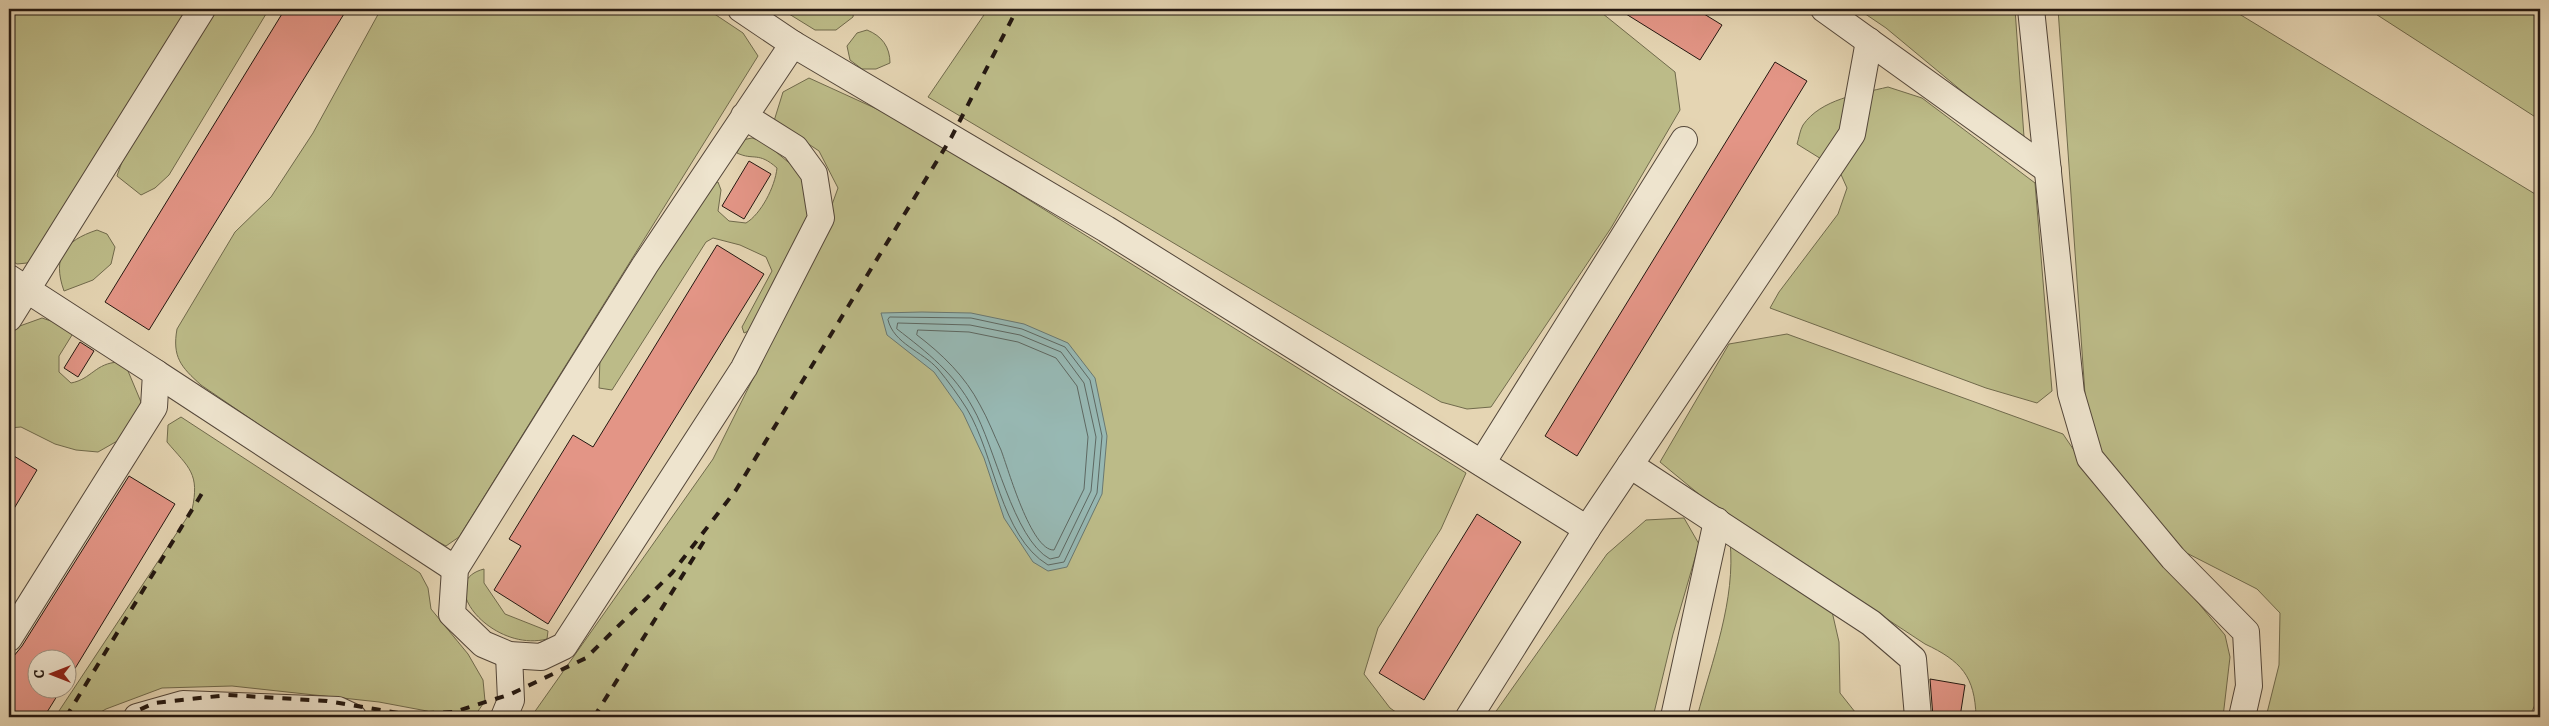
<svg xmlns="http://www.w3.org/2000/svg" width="2549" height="726" font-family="Alegreya,serif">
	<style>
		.green { fill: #bcbb88; stroke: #706a4c }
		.water { fill: #97b8b3; stroke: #697872 }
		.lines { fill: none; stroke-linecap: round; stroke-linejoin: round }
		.shore { stroke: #5e6862; stroke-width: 1 }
		.building { fill: #e39586; stroke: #241811 }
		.minor-casing { stroke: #54473a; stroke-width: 28 }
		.minor { stroke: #eee4ce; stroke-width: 26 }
		.rail { stroke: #241811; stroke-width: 4; stroke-dasharray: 9 9; stroke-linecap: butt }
	</style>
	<rect width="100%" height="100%" fill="#e5d5b3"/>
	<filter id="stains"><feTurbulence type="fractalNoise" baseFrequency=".004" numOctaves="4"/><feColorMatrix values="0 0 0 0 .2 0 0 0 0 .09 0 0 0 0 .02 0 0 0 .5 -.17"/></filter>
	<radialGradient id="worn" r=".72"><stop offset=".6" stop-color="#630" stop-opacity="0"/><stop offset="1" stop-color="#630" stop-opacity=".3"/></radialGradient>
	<g class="green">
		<path d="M9 9H188L36 254 27 263 17 264 9 259Z"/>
		<path d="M213 9H269L169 175 155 188 141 195 117 176 125 153Z"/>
		<path d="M381 9H707L743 33 758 56 459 537 446 546 403 523 201 385C181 367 172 357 177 329L235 232 271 197 313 133Z"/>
		<path d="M781 9H854L853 17 836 30H815Z"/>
		<path d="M988 9H1597L1675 72 1680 110 1611 228 1491 407 1467 409 1441 402 928 97Z"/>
		<path d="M1858 9H2015L2024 137 2004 126 1886 28Z"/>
		<path d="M2058 9H2231L2540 197V695L2529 717H2266L2279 665 2280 613 2257 589 2169 544 2088 437Z"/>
		<path d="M2368 9H2540V120Z"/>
		<path d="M867 30C882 36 890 47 890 63L876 69H862L850 60 847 46 857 33Z"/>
		<path d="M809 78 901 120 1466 473 1441 529 1378 628 1364 674 1390 708 1403 717H531L713 459 812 260 838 188 819 151 774 121 783 92Z"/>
		<path d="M1888 87 1922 98 2035 183 2052 391 2037 403 1986 388 1770 308 1779 292 1838 214 1847 188 1839 170 1797 144C1799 138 1800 130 1803 125 1821 99 1859 94 1888 87Z"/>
		<path d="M752 138 764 142 805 176 808 215 751 330 744 333 742 327 772 271 766 257 740 245 713 238 706 242 612 390 599 388 600 358 711 185 718 182 721 190 718 211 729 221 746 223C761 214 775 187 777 168 758 151 754 161 737 153L742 140Z"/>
		<path d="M97 230 107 234 115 247 111 264 93 280 64 291C52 257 64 241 97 230Z"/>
		<path d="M42 318 72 328V335L59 356V372L71 383C92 379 95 363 119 362L128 371 141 402 135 418 119 440 98 452 76 450 55 444 21 427 9 428V336L17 327Z"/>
		<path d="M1787 334 2063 434 2088 471 2225 635 2230 657 2223 717H1976C1975 676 1961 661 1925 644L1706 500 1660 462 1729 344Z"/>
		<path d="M181 417 420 573 428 588 431 609 468 654 483 680 485 701 474 717H441L427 711 379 702 232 686 162 688 106 709 92 717H55L192 510C200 473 189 468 167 442L168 425Z"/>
		<path d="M1684 518 1699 544 1673 634 1653 717H1492L1607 554 1646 520Z"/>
		<path d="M1730 541 1831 607 1839 642 1840 693 1859 717H1697C1712 661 1736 600 1730 541Z"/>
		<path d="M484 569V583L505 614 548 631 547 639C492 653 433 582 484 569Z"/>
	</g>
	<path class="water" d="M922 312 971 313 1024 324 1068 343 1095 378 1107 436 1102 494 1067 567 1048 571 1033 562 1004 518 984 458 963 413 934 372 887 335 881 313Z"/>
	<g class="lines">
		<g class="shore">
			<path d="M890 317 971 318 1022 329 1065 347 1090 380 1102 436 1097 493 1064 562 1048 565C1000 536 995 455 967 409 959 396 948 381 938 369 922 351 894 344 888 320Z"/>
			<path d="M898 323 970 325 1020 335 1061 352 1084 383 1096 437 1091 491 1059 557 1050 559C1013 539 995 446 973 408 954 373 928 353 897 329Z"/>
			<path d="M918 330 969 332 1018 342 1056 358 1077 386 1088 437 1084 489 1054 550C1031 551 1008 468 1001 450 994 435 988 419 980 405 965 376 942 354 917 335Z"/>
		</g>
	</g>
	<g class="building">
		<path d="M285 9H347L149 330 105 302Z"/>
		<path d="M1618 9H1696L1722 25 1700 60Z"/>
		<path d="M1775 62 1807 81 1577 456 1545 436Z"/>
		<path d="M749 161 771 174 744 219 722 206Z"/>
		<path d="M717 245 764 274 548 624 494 590 521 546 509 539 573 435 593 447Z"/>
		<path d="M80 342 94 351 78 377 64 368Z"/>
		<path d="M9 453 37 470 9 517Z"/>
		<path d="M129 476 175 504 68 680V658H38V688H62L44 717H9V662L22 646Z"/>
		<path d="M1477 514 1521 542 1424 700 1379 673Z"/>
		<path d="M1930 679 1965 685 1960 717H1933Z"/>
	</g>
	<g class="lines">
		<defs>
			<g id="minor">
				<path d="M741 9 793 44 1106 229 1587 529"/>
				<path d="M1824 9 2048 170"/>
				<path d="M2031 9 2071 393 2090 458 2173 558 2246 632 2249 686 2242 717"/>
				<path d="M744 116 795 148 814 174 821 218 744 368 564 646 541 657 509 655 483 644 452 614 455 569 645 265 793 44"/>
				<path d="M9 278 156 373 154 407 9 638"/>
				<path d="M9 318 202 9"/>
				<path d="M156 373 455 569"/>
				<path d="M1482 463 1684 140"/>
				<path d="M1630 465 1871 623 1913 659 1918 717"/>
				<path d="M137 717 183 704 338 710 353 717"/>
				<path d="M504 717 511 700 509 655"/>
				<path d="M1469 717 1587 529 1852 134 1869 41"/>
				<path d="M1674 717 1717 521"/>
			</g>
		</defs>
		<use href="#minor" class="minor-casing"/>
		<use href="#minor" class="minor"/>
		<g class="rail">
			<path d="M66 717 204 490"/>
			<path d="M124 717 154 703 228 695 327 701 404 714 454 712 511 694 586 658 672 573 736 490 951 138 1017 9"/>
			<path d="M594 717 704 541"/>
		</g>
	</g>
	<rect width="2549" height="726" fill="none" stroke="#e5d5b3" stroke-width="30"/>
	<rect x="10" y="10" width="2529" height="706" fill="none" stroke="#241811" stroke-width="2.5"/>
	<rect x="15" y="15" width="2519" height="696" fill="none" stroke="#241811"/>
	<g transform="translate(52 674) rotate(270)"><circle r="24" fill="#eee4ce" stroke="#9d9282"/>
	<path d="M0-4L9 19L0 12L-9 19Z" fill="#8f2418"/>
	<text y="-8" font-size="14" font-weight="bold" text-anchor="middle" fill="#241811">С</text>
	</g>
	<rect width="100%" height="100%" filter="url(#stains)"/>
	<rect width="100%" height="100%" fill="url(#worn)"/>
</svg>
